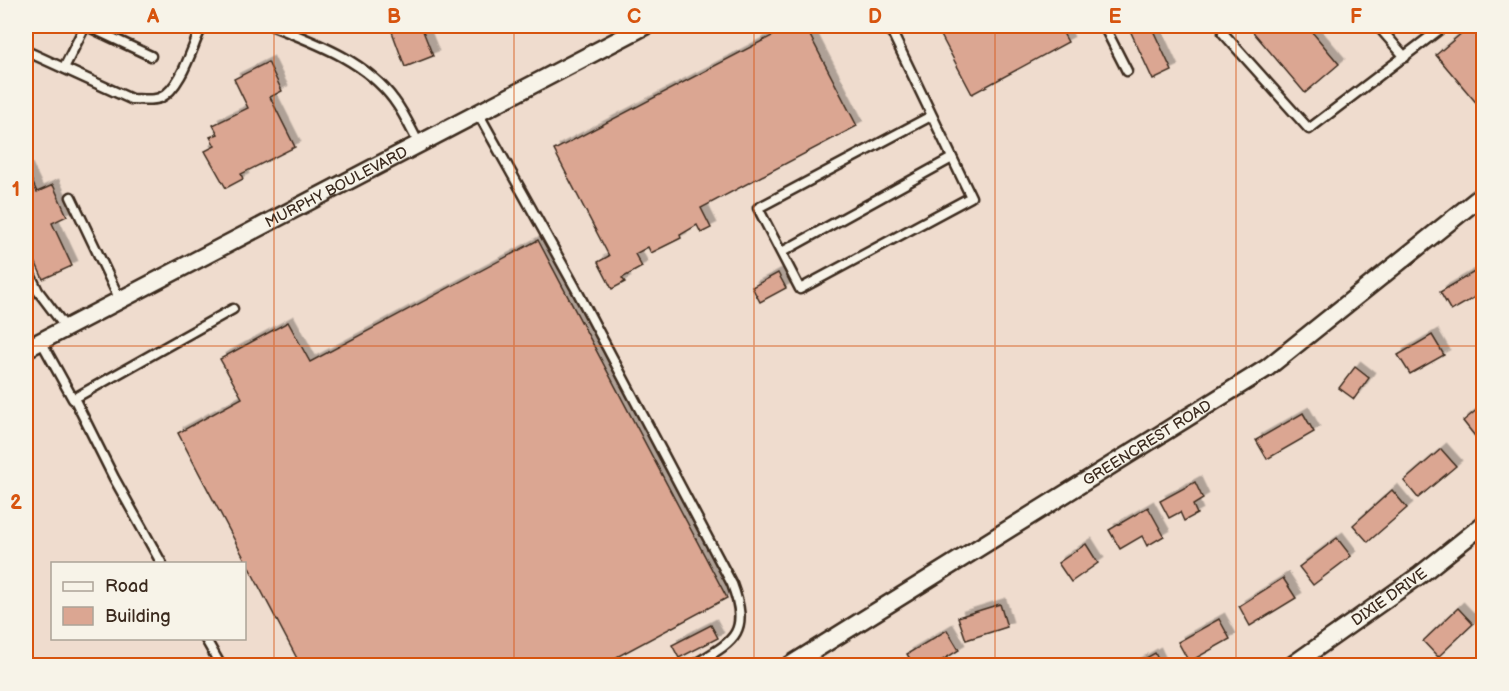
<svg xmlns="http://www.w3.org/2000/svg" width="1509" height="691" font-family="'Balsamiq Sans',sans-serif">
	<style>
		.building { fill: #dba692; stroke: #3b2a1e; stroke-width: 1.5; filter: url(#shadow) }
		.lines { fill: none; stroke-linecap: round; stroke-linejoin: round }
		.lane-casing { stroke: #3b2a1e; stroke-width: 13 }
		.street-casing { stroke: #3b2a1e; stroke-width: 21 }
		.lane { stroke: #f7f3e8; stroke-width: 8 }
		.street { stroke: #f7f3e8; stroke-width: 16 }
		.grid { fill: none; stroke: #d7540e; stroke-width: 1.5; stroke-opacity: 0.55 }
		.labels { text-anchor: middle; stroke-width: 6; stroke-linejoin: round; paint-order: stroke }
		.street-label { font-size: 15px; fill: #3b2a1e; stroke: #f7f3e8 }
		.neatline { fill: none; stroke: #d7540e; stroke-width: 2 }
		.grid-label { font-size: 20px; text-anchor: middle; font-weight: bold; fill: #d7540e }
	</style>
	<defs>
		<filter id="shadow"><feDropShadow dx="5.5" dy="-5.5" stdDeviation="0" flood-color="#0004"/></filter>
	</defs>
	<rect width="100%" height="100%" fill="#efdcce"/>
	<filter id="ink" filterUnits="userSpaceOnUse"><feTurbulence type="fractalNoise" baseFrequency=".0167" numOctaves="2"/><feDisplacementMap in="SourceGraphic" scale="12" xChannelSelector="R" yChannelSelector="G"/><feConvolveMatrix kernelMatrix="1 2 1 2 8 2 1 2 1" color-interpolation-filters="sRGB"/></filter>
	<g filter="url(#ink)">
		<g class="building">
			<path d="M399 26H421L433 56 405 67 391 29Z"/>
			<path d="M791 26H805L857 126 701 208 711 228 701 233 697 225 680 235 681 238 651 253 648 247 635 254 642 267 622 278 625 282 612 289 598 262 609 256 554 150Z"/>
			<path d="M936 26H1059L1068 42 972 94Z"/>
			<path d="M1128 26H1151L1172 71 1153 80Z"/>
			<path d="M1248 26H1307L1339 64 1305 93Z"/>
			<path d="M1470 26H1484V112L1436 55Z"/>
			<path d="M268 62 282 91 270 97 295 147 241 174 243 179 226 188 205 151 215 146 210 137 218 134 213 125 248 108 234 79Z"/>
			<path d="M26 168 37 192 53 185 67 216 52 223 72 266 43 279 26 241Z"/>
			<path d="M538 240 727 598 600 666H301L178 433 242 398 220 359 288 322 310 362Z"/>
			<path d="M1476 271 1484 283V292L1451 311 1440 292Z"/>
			<path d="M778 273 786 288 760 302 752 287Z"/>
			<path d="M1432 335 1444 355 1410 374 1398 355Z"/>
			<path d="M1355 367 1369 378 1354 399 1339 388Z"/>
			<path d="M1483 405 1484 443 1482 445 1463 421Z"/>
			<path d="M1303 413 1314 432 1267 459 1256 440Z"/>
			<path d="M1441 449 1456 466 1418 498 1404 481Z"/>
			<path d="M1195 482 1203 499 1193 505 1197 514 1184 521 1180 512 1169 518 1160 501Z"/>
			<path d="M1392 490 1407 508 1368 542 1353 525Z"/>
			<path d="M1148 507 1164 536 1147 546 1142 536 1120 549 1109 530Z"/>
			<path d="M1337 538 1351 556 1313 585 1299 567Z"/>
			<path d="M1086 544 1098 563 1071 582 1058 563Z"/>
			<path d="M1283 578 1296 598 1250 626 1239 606Z"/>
			<path d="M1000 604 1007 627 966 640 958 617Z"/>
			<path d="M1458 608 1473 624 1438 657 1423 641Z"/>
			<path d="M1219 619 1230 639 1189 662 1178 642Z"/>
			<path d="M711 625 718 638 679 658 672 645Z"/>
			<path d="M947 630 959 650 933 666H914L907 654Z"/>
			<path d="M1155 653 1161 666H1132Z"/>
		</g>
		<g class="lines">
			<defs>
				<g id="lane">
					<path d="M87 26 151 56"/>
					<path d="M273 26C316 43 366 61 394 100 404 113 411 129 419 144"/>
					<path d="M889 26 971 197 800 289 758 208 931 116"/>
					<path d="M1104 26 1127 71"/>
					<path d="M1378 26 1405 57"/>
					<path d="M1223 33 1309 129 1444 26"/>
					<path d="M26 51 131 99C140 99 151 101 160 98 180 89 191 51 199 33L204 26"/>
					<path d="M64 68 85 26"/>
					<path d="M478 113 575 287 732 584C751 635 733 641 692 666"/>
					<path d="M71 197 120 300"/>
					<path d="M782 252 952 158"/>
					<path d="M26 266 38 291 66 328"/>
					<path d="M41 341 73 399 233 309"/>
					<path d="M74 398 114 478 162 564"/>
					<path d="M205 638 221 666"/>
				</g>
				<g id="street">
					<path id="s1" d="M26 349 645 26"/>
					<path id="s2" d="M789 666 1267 368 1484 194"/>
					<path id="s3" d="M1291 666 1420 575 1484 524"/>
				</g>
			</defs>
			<use href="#lane" class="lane-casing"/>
			<use href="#street" class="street-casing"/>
			<use href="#lane" class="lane"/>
			<use href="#street" class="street"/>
		</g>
	</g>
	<path class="grid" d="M274 26V666M514 26V666M754 26V666M995 26V666M1236 26V666M26 346H1484"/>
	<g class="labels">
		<g class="street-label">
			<text dy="5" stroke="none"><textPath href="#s1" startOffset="350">MURPHY BOULEVARD</textPath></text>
			<text dy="5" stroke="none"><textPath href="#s2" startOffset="422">GREENCREST ROAD</textPath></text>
			<text dy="5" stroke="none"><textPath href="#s3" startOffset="120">DIXIE DRIVE</textPath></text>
		</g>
	</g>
	<rect width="1509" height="691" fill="none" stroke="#f7f3e8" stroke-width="66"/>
	<rect x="51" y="562" width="195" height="78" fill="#f7f3e8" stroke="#aca397" stroke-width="1.5"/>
	<rect x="63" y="582" width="30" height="9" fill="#f7f3e8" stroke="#aca397" stroke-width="1.5"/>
	<text x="105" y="592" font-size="18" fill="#3b2a1e">Road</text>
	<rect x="63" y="607" width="30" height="18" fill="#dba692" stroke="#aca397" stroke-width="1.5"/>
	<text x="105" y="622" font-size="18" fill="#3b2a1e">Building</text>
	<rect x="33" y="33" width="1443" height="625" class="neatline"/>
	<g class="grid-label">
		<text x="153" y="23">A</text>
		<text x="394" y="23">B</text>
		<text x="634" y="23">C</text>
		<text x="875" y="23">D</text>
		<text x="1115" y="23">E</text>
		<text x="1356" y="23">F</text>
		<text x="16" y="196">1</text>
		<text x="16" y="509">2</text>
	</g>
</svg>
